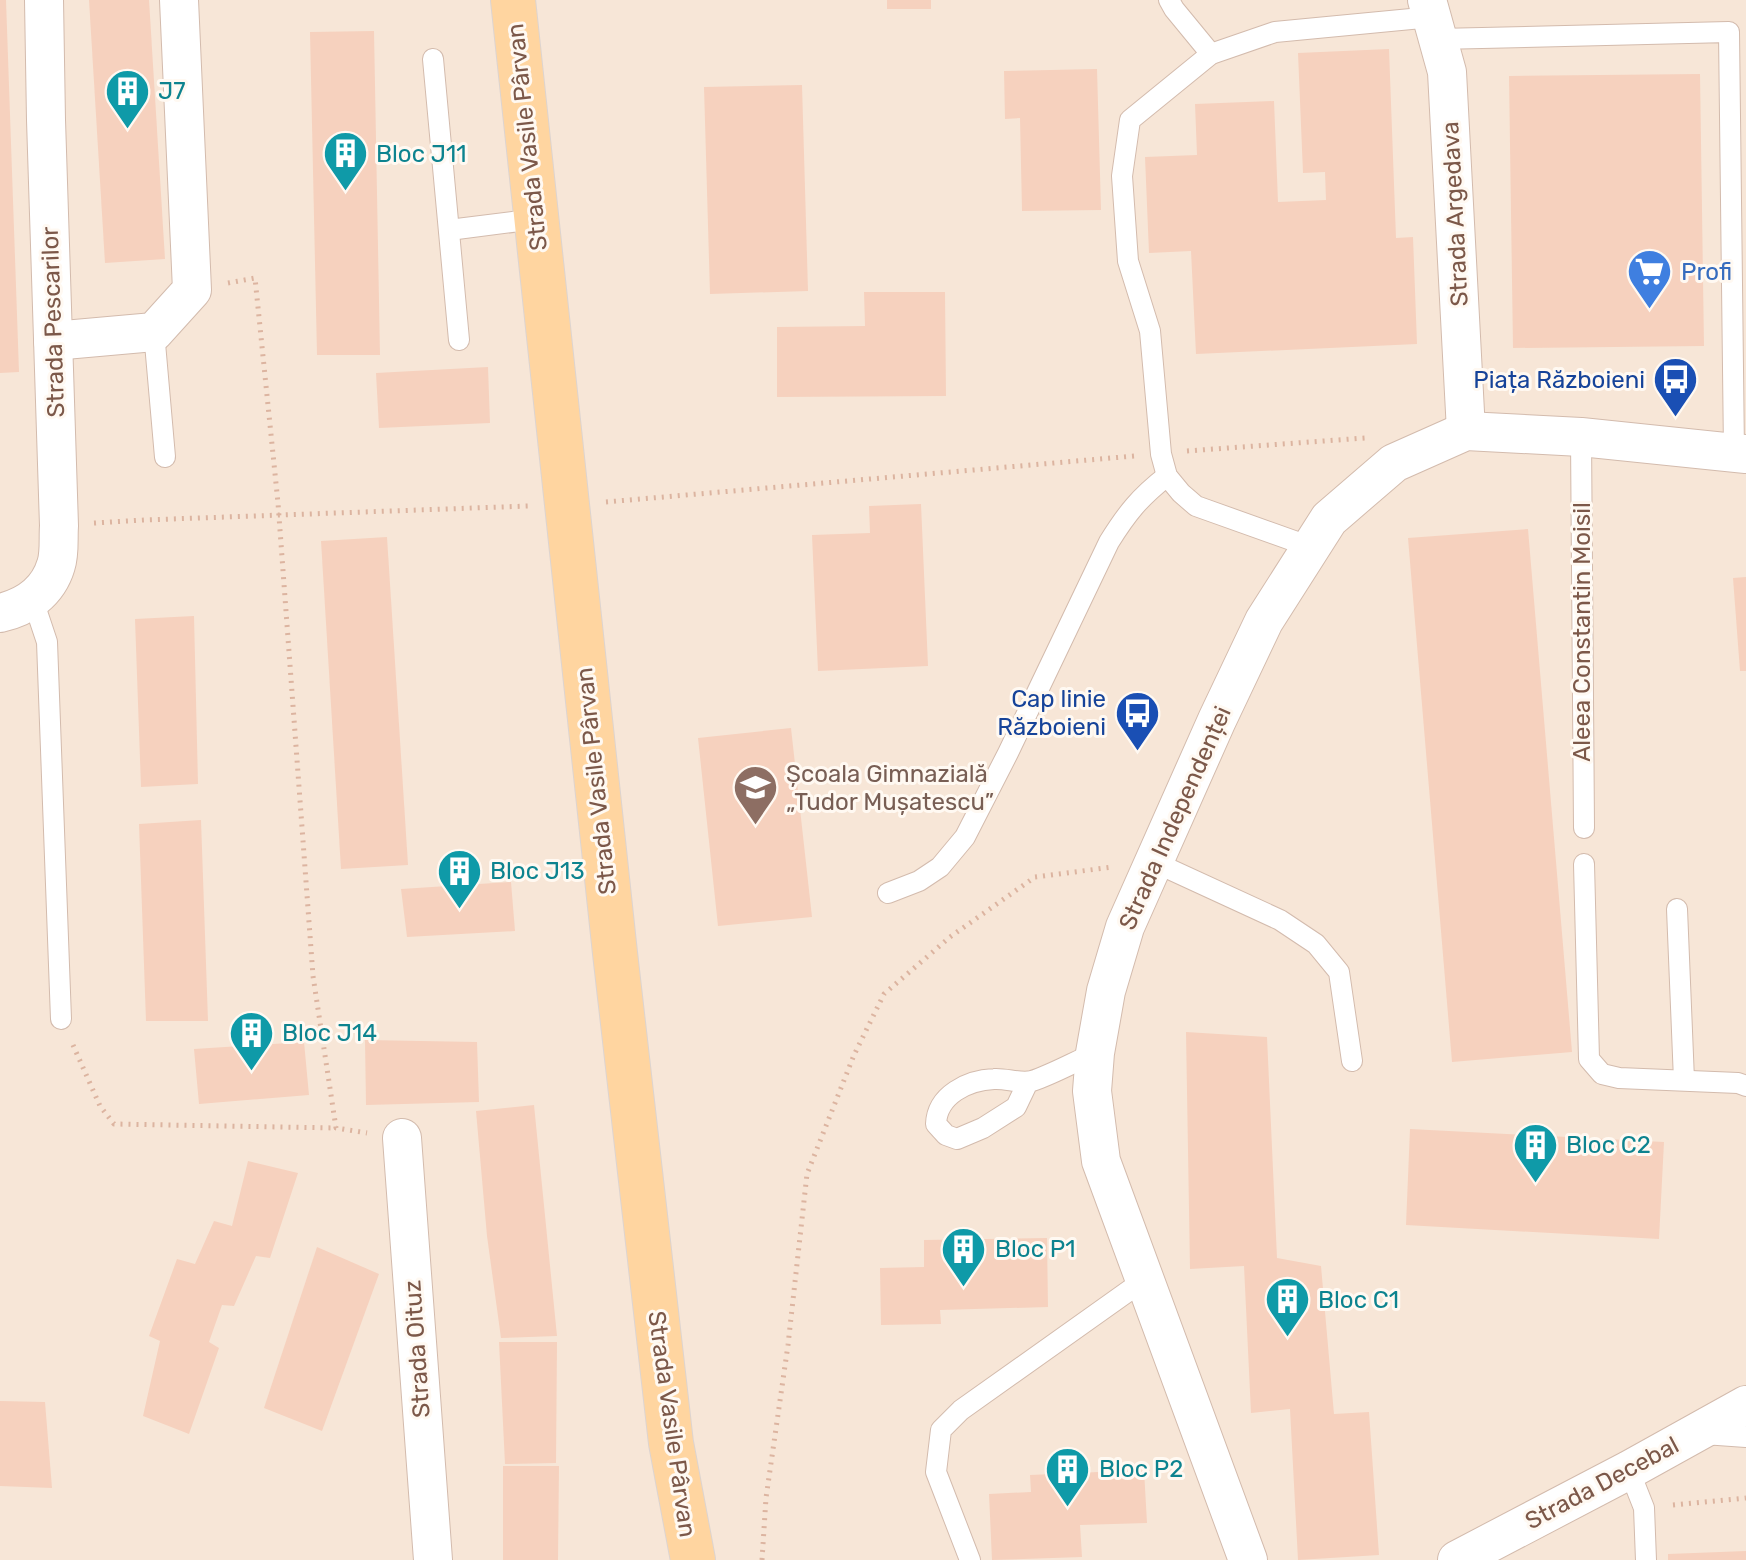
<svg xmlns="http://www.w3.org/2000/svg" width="1746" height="1560" font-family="Rubik,sans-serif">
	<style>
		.residential { fill: #f7e6d7 }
		.building { fill: #f6d1be }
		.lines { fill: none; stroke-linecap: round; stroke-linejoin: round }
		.lane-casing { stroke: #d3bbad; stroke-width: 22 }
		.street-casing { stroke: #d3bbad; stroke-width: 40 }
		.primary-casing { stroke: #ddd4d0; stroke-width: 46 }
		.path { stroke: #dcb4a0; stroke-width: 5; stroke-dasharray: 2 6; stroke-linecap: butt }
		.lane { stroke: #fff; stroke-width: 20 }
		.street { stroke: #fff; stroke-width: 38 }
		.primary { stroke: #ffd5a0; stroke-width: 44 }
		.labels { text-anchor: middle; stroke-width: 6; stroke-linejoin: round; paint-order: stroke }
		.culture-label { font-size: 24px; fill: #0d838f; stroke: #fff9f2; text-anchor: start }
		.street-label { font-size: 24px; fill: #7c5849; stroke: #fff9f2 }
		.shop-label { font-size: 24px; fill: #366cbe; stroke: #fff9f2; text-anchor: start }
		.transit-label { font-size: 24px; fill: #164399; stroke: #fff9f2; text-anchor: end }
		.education-label { font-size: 24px; fill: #785e54; stroke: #fff9f2; text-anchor: start }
	</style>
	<rect width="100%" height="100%" fill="#fef5e9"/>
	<rect class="residential" x="0" y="0" width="1746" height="1560"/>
	<g class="building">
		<path d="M0 0H6L19 372 0 373Z"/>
		<path d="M89 0H149L165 259 105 263Z"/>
		<rect x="887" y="0" width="44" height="9"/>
		<path d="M374 31 380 355H317L310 32Z"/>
		<path d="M1389 49 1396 238 1413 237 1417 344 1196 354 1191 251 1149 253 1145 157 1197 155 1195 104 1274 101 1278 202 1326 200 1325 172 1303 173 1298 53Z"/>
		<path d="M1097 69 1101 210 1022 211 1020 118 1005 119 1004 71Z"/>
		<path d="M1700 74 1704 346 1513 348 1509 76Z"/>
		<path d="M802 85 808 291 710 294 704 87Z"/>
		<path d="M864 292H945L946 396 777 397V327L865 326Z"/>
		<path d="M488 367 490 423 379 428 376 373Z"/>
		<path d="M921 504 928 666 818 671 812 535 870 533 869 506Z"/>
		<path d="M1528 529 1572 1052 1452 1062 1408 538Z"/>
		<path d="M387 537 408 865 341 869 321 541Z"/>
		<path d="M1746 577V671H1740L1733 578Z"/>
		<path d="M194 616 198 784 141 787 135 619Z"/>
		<path d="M791 728 812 917 718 926 698 738Z"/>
		<path d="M201 820 208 1021H146L139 824Z"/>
		<path d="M511 882 515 931 407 937 401 889Z"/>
		<path d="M1186 1032 1267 1037 1277 1258 1321 1266 1334 1414 1369 1412 1379 1555 1298 1560 1290 1409 1251 1413 1244 1266 1190 1269Z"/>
		<path d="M365 1040 477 1042 479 1102 366 1105Z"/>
		<path d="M304 1042 309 1095 199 1104 194 1049Z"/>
		<path d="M534 1105 557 1336 501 1338 487 1236 476 1111Z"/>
		<path d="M1410 1129 1664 1142 1659 1239 1406 1225Z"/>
		<path d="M248 1161 298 1173 270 1258 256 1256 234 1306 222 1305 209 1342 219 1348 189 1434 143 1416 160 1341 149 1336 177 1259 195 1264 214 1221 232 1226Z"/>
		<path d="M1047 1238 1048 1307 940 1310 941 1324 881 1325 880 1268 924 1267V1240Z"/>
		<path d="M317 1247 379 1274 322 1431 264 1408Z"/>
		<path d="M499 1342H557L556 1463 505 1464Z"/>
		<path d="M0 1401 45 1402 52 1488 0 1486Z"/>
		<path d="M503 1466H559L558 1560H503Z"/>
		<path d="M1144 1470 1147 1523 1080 1525 1082 1557 992 1560 989 1494 1031 1492 1030 1475Z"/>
		<path d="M1746 1551V1560H1668V1554Z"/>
	</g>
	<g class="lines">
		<defs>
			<g id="lane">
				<path d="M1169 0 1174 9 1211 54"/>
				<path d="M1438 39 1729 32 1734 452"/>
				<path d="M433 59 459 340"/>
				<path d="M449 230 536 219"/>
				<path d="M154 332 165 457"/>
				<path d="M1581 437 1584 828"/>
				<path d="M1311 547 1196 506 1181 493 1167 476 1161 454 1150 331 1128 261 1122 176 1130 120 1211 54 1275 32 1432 17"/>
				<path d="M33 600 47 642 61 1019"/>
				<path d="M1154 862 1280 920 1316 944 1339 972 1352 1061"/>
				<path d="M1584 864 1589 1059 1602 1074 1619 1078 1738 1083 1746 1086"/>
				<path d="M888 893 919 881 940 867 965 837 1008 753 1109 542C1127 513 1140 497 1167 476"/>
				<path d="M1677 909 1684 1080"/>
				<path d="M1028 1082 1016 1107 983 1128 957 1139 946 1135 936 1124C937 1095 968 1080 994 1079 1006 1078 1020 1084 1032 1081 1053 1074 1074 1062 1095 1053"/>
				<path d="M1704 1434 1746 1437"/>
				<path d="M1629 1470 1644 1508 1646 1560"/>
				<path d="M970 1560 936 1472 941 1430 961 1410 1144 1280"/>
			</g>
			<g id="street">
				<path d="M1427 0 1447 72 1466 431"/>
				<path d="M53 341 154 332 192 290 179 0"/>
				<path d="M0 613C26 607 48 592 56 565 60 553 58 538 59 526L46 120 44 0"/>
				<path d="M402 1138 433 1560"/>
				<path d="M1248 1560 1101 1161 1092 1091 1095 1053 1106 991 1125 927 1217 720 1264 621 1329 519 1394 463 1466 431 1581 437 1746 454"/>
				<path d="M1457 1560 1629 1470 1746 1405"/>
			</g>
			<path id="primary" d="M513 0 615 953 671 1443 693 1560"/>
		</defs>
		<use href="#lane" class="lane-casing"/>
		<use href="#street" class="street-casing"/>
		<use href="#primary" class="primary-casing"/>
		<g class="path">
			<path d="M228 283 255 278 278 503 313 976 336 1128 367 1133"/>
			<path d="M1187 451 1365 438"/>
			<path d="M606 502 1134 456"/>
			<path d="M94 523 144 520 528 506"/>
			<path d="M73 1045 100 1106 114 1124 336 1128"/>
			<path d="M1673 1505 1746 1498"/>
			<path d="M762 1560 766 1498 788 1345 807 1174 854 1055 884 994 950 937 1035 877 1113 867"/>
		</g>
		<use href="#lane" class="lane"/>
		<use href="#street" class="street"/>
		<use href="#primary" class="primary"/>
	</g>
	<defs>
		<symbol id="building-pin" viewBox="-11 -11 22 30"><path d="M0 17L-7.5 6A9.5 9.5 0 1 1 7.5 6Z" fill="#0f9aa8" stroke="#fff9f2"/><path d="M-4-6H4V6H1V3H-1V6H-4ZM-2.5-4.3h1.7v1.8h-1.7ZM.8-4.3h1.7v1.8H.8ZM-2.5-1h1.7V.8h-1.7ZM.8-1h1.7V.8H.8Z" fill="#fff"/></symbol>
		<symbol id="supermarket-pin" viewBox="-11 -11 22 30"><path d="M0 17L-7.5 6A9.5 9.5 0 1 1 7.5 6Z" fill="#3f7fe0" stroke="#fff9f2"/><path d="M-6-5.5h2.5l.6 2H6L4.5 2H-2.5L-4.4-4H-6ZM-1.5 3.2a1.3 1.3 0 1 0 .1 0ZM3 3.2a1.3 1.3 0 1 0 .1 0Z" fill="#fff"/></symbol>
		<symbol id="bus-pin" viewBox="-11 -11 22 30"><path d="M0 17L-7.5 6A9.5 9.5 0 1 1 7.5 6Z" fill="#1a4fb4" stroke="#fff9f2"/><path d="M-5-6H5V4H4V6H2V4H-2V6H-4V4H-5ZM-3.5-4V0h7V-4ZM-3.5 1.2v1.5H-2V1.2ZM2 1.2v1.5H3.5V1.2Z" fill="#fff"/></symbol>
		<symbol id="school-pin" viewBox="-11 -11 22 30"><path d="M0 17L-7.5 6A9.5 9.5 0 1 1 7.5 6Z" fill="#8d6e63" stroke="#fff9f2"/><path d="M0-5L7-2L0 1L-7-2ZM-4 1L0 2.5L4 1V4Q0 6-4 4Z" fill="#fff"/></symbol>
	</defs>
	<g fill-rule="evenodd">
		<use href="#building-pin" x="102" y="66" width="51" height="69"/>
		<use href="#building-pin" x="320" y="128" width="51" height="69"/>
		<use href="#supermarket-pin" x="1624" y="246" width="51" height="69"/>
		<use href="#bus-pin" x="1650" y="354" width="51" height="69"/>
		<use href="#bus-pin" x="1112" y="688" width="51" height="69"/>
		<use href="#school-pin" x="730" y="762" width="51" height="69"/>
		<use href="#building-pin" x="434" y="846" width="51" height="69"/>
		<use href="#building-pin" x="226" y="1008" width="51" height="69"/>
		<use href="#building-pin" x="1510" y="1120" width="51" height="69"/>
		<use href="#building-pin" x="938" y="1224" width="51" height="69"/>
		<use href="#building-pin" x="1262" y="1274" width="51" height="69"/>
		<use href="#building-pin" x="1042" y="1444" width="51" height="69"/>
	</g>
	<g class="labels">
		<g class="culture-label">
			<text x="158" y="99">J7</text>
			<text x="376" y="162">Bloc J11</text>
			<text x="490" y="879">Bloc J13</text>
			<text x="282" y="1041">Bloc J14</text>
			<text x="1566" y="1153">Bloc C2</text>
			<text x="995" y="1257">Bloc P1</text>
			<text x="1318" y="1308">Bloc C1</text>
			<text x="1099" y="1477">Bloc P2</text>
		</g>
		<g class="street-label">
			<text transform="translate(527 137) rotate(-96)" y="8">Strada Vasile Pârvan</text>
			<text transform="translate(1455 214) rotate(-93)" y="8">Strada Argedava</text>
			<text transform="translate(53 322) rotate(-92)" y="8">Strada Pescarilor</text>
			<text transform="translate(1582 632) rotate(-90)" y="8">Aleea Constantin Moisil</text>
			<text transform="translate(596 781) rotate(-96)" y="8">Strada Vasile Pârvan</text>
			<text transform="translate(1175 818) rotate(-66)" y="8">Strada Independenței</text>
			<text transform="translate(417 1349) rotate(-94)" y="8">Strada Oituz</text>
			<text transform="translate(672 1424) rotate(82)" y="8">Strada Vasile Pârvan</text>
			<text transform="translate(1602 1483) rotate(-28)" y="8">Strada Decebal</text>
		</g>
		<g class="shop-label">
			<text x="1681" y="280">Profi</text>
		</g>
		<g class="transit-label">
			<text x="1645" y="388">Piața Războieni</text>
			<text x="1106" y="707">Cap linie<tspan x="1106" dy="28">Războieni</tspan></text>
		</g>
		<g class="education-label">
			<text x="786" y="782">Școala Gimnazială<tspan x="786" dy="28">„Tudor Mușatescu”</tspan></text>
		</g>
	</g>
</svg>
